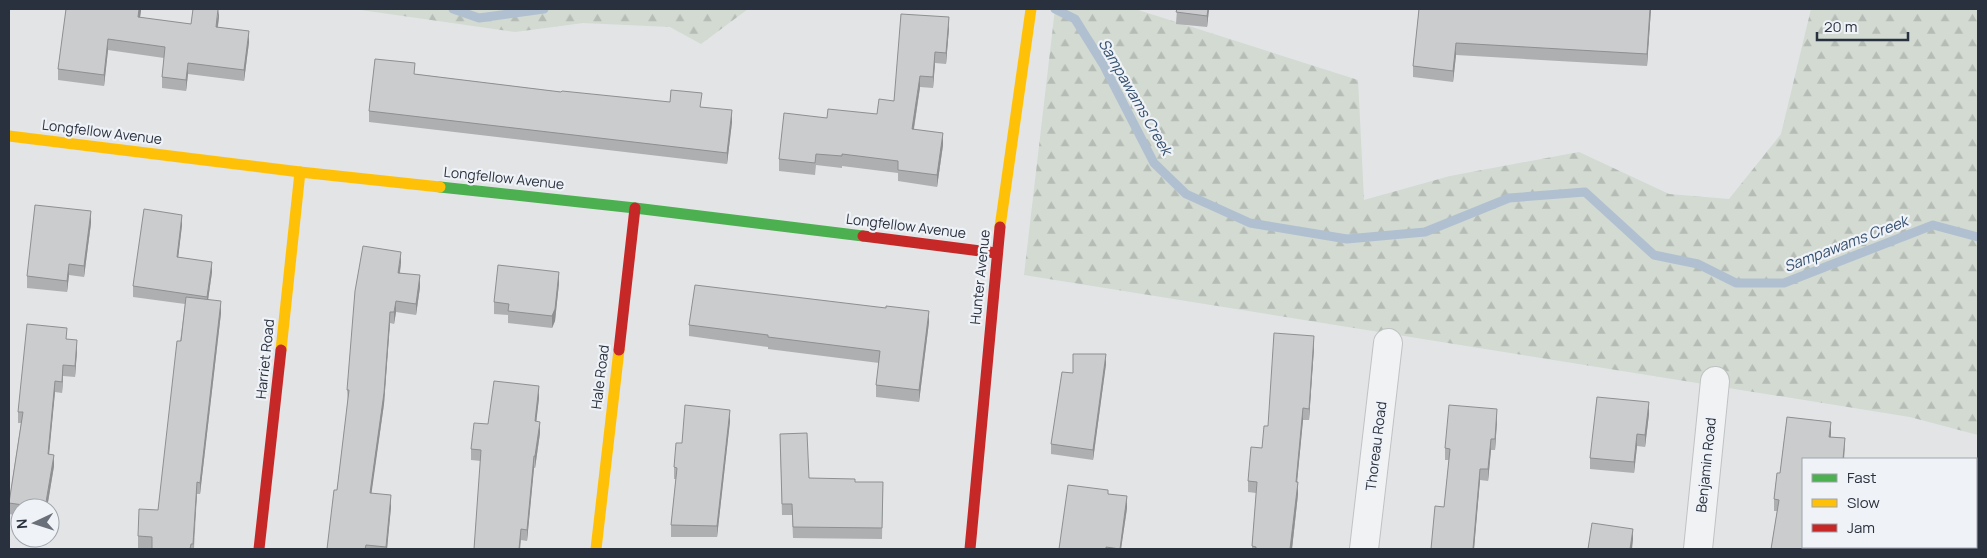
<svg xmlns="http://www.w3.org/2000/svg" width="1987" height="558" font-family="Manrope,sans-serif">
	<style>
		.forest { fill: url(#forest-firs) }
		.lines { fill: none; stroke-linecap: round; stroke-linejoin: round }
		.stream { stroke: #b1c0d0; stroke-width: 9 }
		.street-casing { stroke: #c0c2c4; stroke-width: 30 }
		.street { stroke: #f1f2f3; stroke-width: 28 }
		.fast { stroke: #4caf50; stroke-width: 11 }
		.slow { stroke: #ffc107; stroke-width: 11 }
		.jam { stroke: #c62828; stroke-width: 11 }
		.wall { fill: #aeafb1 }
		.shaded-wall { fill: #8d8f90 }
		.building { fill: #caccce; stroke: #8d8f90 }
		.labels { text-anchor: middle; stroke-width: 4.5; stroke-linejoin: round; paint-order: stroke }
		.street-label { font-size: 14px; fill: #29313f; stroke: #eff2f6 }
		.water-label { font-size: 15px; font-style: italic; fill: #355070; stroke: #eff2f6 }
	</style>
	<defs>
		<pattern id="forest-firs" width="22" height="20" patternUnits="userSpaceOnUse" patternTransform="scale(1.25)"><rect width="22" height="20" fill="#d2dad2"/><path d="M5 1l3.5 6h-7zM16 11l3.5 6h-7z" fill="#b4bcb5"/></pattern>
	</defs>
	<rect width="100%" height="100%" fill="#e2e4e6"/>
	<g class="forest">
		<path d="M354 9H748L701 44 670 27 583 23 515 32Z"/>
		<path d="M1055 9H1135L1358 80 1364 200 1450 176 1579 152 1669 194 1729 199 1781 134 1811 9H1978V435L1910 417 1024 275Z"/>
	</g>
	<g class="lines">
		<g class="stream">
			<path d="M453 9 479 18 544 9"/>
			<path d="M1055 9 1075 19 1103 64 1154 163 1186 194 1250 223 1347 239 1425 232 1509 198 1585 192 1654 255 1698 264 1736 283H1784L1933 225 1978 237"/>
		</g>
		<defs>
			<g id="street">
				<path d="M1364 549 1388 343"/>
				<path d="M1698 549 1715 381"/>
			</g>
		</defs>
		<use href="#street" class="street-casing"/>
		<use href="#street" class="street"/>
		<path class="fast" d="M440 187 635 208 863 236"/>
		<g class="slow">
			<path d="M9 136 300 172 440 187"/>
			<path d="M1000 227 1031 9"/>
			<path d="M281 350 300 172"/>
			<path d="M596 549 619 350"/>
		</g>
		<g class="jam">
			<path d="M863 236 996 253"/>
			<path d="M619 350 635 208"/>
			<path d="M259 549 281 350"/>
			<path d="M970 549 1000 227"/>
		</g>
	</g>
	<g class="wall">
		<path d="M141 9 140 18 191 24 219 17 218 27 249 42 244 81 188 74 186 91 162 88V77L164 58 108 50 104 86 58 80V69Z"/>
		<path d="M1177 9H1209L1207 27 1176 24Z"/>
		<path d="M1419 9H1651L1647 66 1456 55 1453 82 1413 77V66Z"/>
		<path d="M949 28 946 64 935 63 933 88 920 87 914 129 943 145 937 187 898 181V173L842 166V168L816 165 815 175 779 171V159L827 118 877 114 894 101Z"/>
		<path d="M415 74 561 92 701 107 732 122 727 164 369 122V111Z"/>
		<path d="M91 223 84 277 69 275 67 292 27 288V276Z"/>
		<path d="M182 225 178 257 212 272 208 300 221 313 200 494H197L194 549H152V548H138V536L158 510 185 304 133 297V286Z"/>
		<path d="M401 263 400 273 420 287 416 315 396 312 394 324 390 323 384 404 371 493 391 507 387 549H327L337 490 348 402 347 390Z"/>
		<path d="M559 283 555 321 552 328 508 323V315L494 314V302Z"/>
		<path d="M886 308 929 322 919 402 876 397V385L879 363 768 349V347L689 336V325Z"/>
		<path d="M67 339 77 351 75 377 63 376 62 393 55 392 49 454 54 466 47 508H20V516L9 514V501L21 423H18V412Z"/>
		<path d="M1314 348 1309 420H1303L1297 482 1298 494 1292 549H1252L1256 493 1248 492V481L1262 448 1268 426Z"/>
		<path d="M1106 364 1093 460 1051 454V444L1073 373Z"/>
		<path d="M539 398 536 422 540 433 535 468H534L527 541 521 540 520 549H474L481 461 471 460V449L488 424Z"/>
		<path d="M1649 414 1645 447 1637 446 1634 473 1590 469V458Z"/>
		<path d="M1787 417 1831 422V437L1845 438 1844 459H1803V547H1818L1828 548V549H1771L1777 511H1774V499L1777 473H1780Z"/>
		<path d="M730 421 717 537H671V525L676 479H674V467L682 443Z"/>
		<path d="M1497 421 1495 450H1491L1488 481 1480 480 1474 549H1431L1444 507 1449 460H1445V448Z"/>
		<path d="M780 434 809 478 855 482H883L882 539 793 538 792 515H782Z"/>
		<path d="M1108 494 1127 508 1121 549H1059Z"/>
	</g>
	<g class="shaded-wall">
		<path d="M139 9H141V11L138 29V17Z"/>
		<path d="M219 9V17L216 38V27Z"/>
		<path d="M1208 9H1209L1207 27V16Z"/>
		<path d="M1650 9H1651L1647 66V54Z"/>
		<path d="M949 17V28L946 64V53Z"/>
		<path d="M249 31V42L244 81V70Z"/>
		<path d="M108 39V50L104 86V75Z"/>
		<path d="M1456 43V55L1453 82V71Z"/>
		<path d="M935 52V63L933 88V77Z"/>
		<path d="M188 63V74L186 91V80Z"/>
		<path d="M920 76V87L912 140V129Z"/>
		<path d="M732 110V122L727 164V153Z"/>
		<path d="M943 133V145L937 187V175Z"/>
		<path d="M91 211V223L84 277V266Z"/>
		<path d="M182 215V225L177 268V257Z"/>
		<path d="M401 252V263L398 284V273Z"/>
		<path d="M212 262V272L207 307V297Z"/>
		<path d="M69 264V275L67 292V281Z"/>
		<path d="M559 272V283L555 321 552 328V316Z"/>
		<path d="M420 275V287L416 315V304Z"/>
		<path d="M221 301V313L200 494V483Z"/>
		<path d="M396 301V312L394 324V312Z"/>
		<path d="M929 311V322L919 402V390Z"/>
		<path d="M390 312V323L384 404 370 504V493Z"/>
		<path d="M1314 336V348L1309 420V409Z"/>
		<path d="M77 340V351L75 377V366Z"/>
		<path d="M1106 354V364L1093 460V450Z"/>
		<path d="M63 365V376L62 393V382Z"/>
		<path d="M55 381V392L48 465V454Z"/>
		<path d="M539 386V398L535 433V421Z"/>
		<path d="M1649 402V414L1645 447V435Z"/>
		<path d="M1303 408V420L1296 493V482Z"/>
		<path d="M1497 409V421L1495 450V439Z"/>
		<path d="M730 410V421L717 537V526Z"/>
		<path d="M540 422V433L535 468V456Z"/>
		<path d="M1831 422V434L1829 448V437Z"/>
		<path d="M1637 434V446L1634 473V462Z"/>
		<path d="M1845 438 1844 459H1843Z"/>
		<path d="M1491 439V450L1488 481V469Z"/>
		<path d="M54 455V466L47 508H45Z"/>
		<path d="M534 456V468L527 541V530Z"/>
		<path d="M1480 469V480L1474 549H1473Z"/>
		<path d="M197 482V494L193 549V544Z"/>
		<path d="M1298 482V494L1292 549H1290Z"/>
		<path d="M391 495V507L387 549H386Z"/>
		<path d="M1127 496V508L1121 549H1120Z"/>
		<path d="M521 529 520 549H519Z"/>
		<path d="M1633 529V540L1632 549H1630Z"/>
	</g>
	<g class="building">
		<path d="M66 9H139L138 17 191 24 193 9H218L216 27 249 31 244 70 188 63 186 80 162 77 165 47 108 39 104 75 58 69Z"/>
		<path d="M1177 9H1208L1207 16 1176 12Z"/>
		<path d="M1419 9H1650L1647 54 1456 43 1453 71 1413 66Z"/>
		<path d="M901 14 949 17 946 53 935 52 933 77 920 76 912 129 943 133 937 175 898 170V161L842 154V156L816 154 815 163 779 159 784 113 827 118 828 109 877 114 879 99 894 101Z"/>
		<path d="M375 59 415 63 414 74 561 92 562 91 670 102 671 90 702 93 700 107 732 110 727 153 369 111Z"/>
		<path d="M35 205 91 211 84 266 69 264 67 281 27 276Z"/>
		<path d="M144 209 182 215 177 257 212 262 207 297 133 286Z"/>
		<path d="M363 246 401 252 398 273 420 275 416 304 396 301 394 312H390L384 393 370 493 391 495 386 547 366 545 365 549H327L334 490H337L349 390H347L355 291Z"/>
		<path d="M498 265 559 272 555 309 552 316 508 311 509 304 494 302Z"/>
		<path d="M695 285 886 308V306L929 311 919 390 876 385 880 351 768 337V335L689 325Z"/>
		<path d="M186 297 221 301 200 483 197 482 193 544H191L190 549H152V537L138 536 139 509 158 510 177 341H181Z"/>
		<path d="M27 324 67 328 66 339 77 340 75 366 63 365 62 382 55 381 48 454 54 455 45 508 9 503 23 412H18Z"/>
		<path d="M1274 333 1314 336 1309 409 1303 408 1296 482H1298L1290 549H1256V547L1252 546 1257 482 1248 481 1251 447 1262 448 1264 426H1268Z"/>
		<path d="M1073 354H1106L1093 450 1051 444 1062 372 1073 373Z"/>
		<path d="M494 381 539 386 535 421 540 422 535 456H534L527 530 521 529 519 549H474L481 450 471 449 474 423 488 424Z"/>
		<path d="M1597 397 1649 402 1645 435 1637 434 1634 462 1590 458Z"/>
		<path d="M685 405 730 410 717 526 671 525 677 468 674 467 676 443H682Z"/>
		<path d="M1449 405 1497 409 1495 439H1491L1488 469H1480L1473 549H1431L1435 506 1444 507 1450 449 1445 448Z"/>
		<path d="M1787 417 1831 422 1829 437 1845 438 1843 459H1803V547H1817L1828 548 1827 549H1771L1779 500 1774 499 1777 473H1780Z"/>
		<path d="M807 433 809 478 855 479V482H883L882 528 793 527 792 504H782L780 434Z"/>
		<path d="M1068 485 1108 490V494L1127 496 1120 549 1106 547V549H1059Z"/>
		<path d="M1592 523 1633 529 1630 549H1588Z"/>
		<rect x="1902" y="547" width="66" height="2"/>
	</g>
	<g class="labels">
		<g class="street-label">
			<text transform="translate(102 132) rotate(7)" y="5">Longfellow Avenue</text>
			<text transform="translate(504 178) rotate(6)" y="5">Longfellow Avenue</text>
			<text transform="translate(906 226) rotate(7)" y="5">Longfellow Avenue</text>
			<text transform="translate(980 277) rotate(-84)" y="5">Hunter Avenue</text>
			<text transform="translate(265 359) rotate(-84)" y="5">Harriet Road</text>
			<text transform="translate(600 377) rotate(-83)" y="5">Hale Road</text>
			<text transform="translate(1376 446) rotate(-83)" y="5">Thoreau Road</text>
			<text transform="translate(1706 465) rotate(-84)" y="5">Benjamin Road</text>
		</g>
		<g class="water-label">
			<text transform="translate(1135 97) rotate(60)" y="5">Sampawams Creek</text>
			<text transform="translate(1846 244) rotate(-21)" y="5">Sampawams Creek</text>
		</g>
	</g>
	<rect width="1987" height="558" fill="none" stroke="#29313f" stroke-width="20"/>
	<rect x="1802" y="458" width="175" height="90" fill="#eff2f6" stroke="#a0a5ad"/>
	<rect x="1812" y="474" width="25" height="8" fill="#4caf50" stroke="#a0a5ad"/>
	<text x="1847" y="483" font-size="15" fill="#29313f">Fast</text>
	<rect x="1812" y="499" width="25" height="8" fill="#ffc107" stroke="#a0a5ad"/>
	<text x="1847" y="508" font-size="15" fill="#29313f">Slow</text>
	<rect x="1812" y="524" width="25" height="8" fill="#c62828" stroke="#a0a5ad"/>
	<text x="1847" y="533" font-size="15" fill="#29313f">Jam</text>
	<g transform="translate(35 523) rotate(266)"><circle r="24" fill="#eff2f6" stroke="#a0a5ad"/>
	<path d="M0-4L9 19L0 12L-9 19Z" fill="#6a7079"/>
	<text y="-8" font-size="14" font-weight="bold" text-anchor="middle" fill="#29313f">N</text>
	</g>
	<path d="M1817 32v8h91v-8" fill="none" stroke="#29313f" stroke-width="2.5"/>
	<text x="1824" y="32" font-size="15" fill="#29313f" stroke="#eff2f6" stroke-width="4" paint-order="stroke">20 m</text>
</svg>
